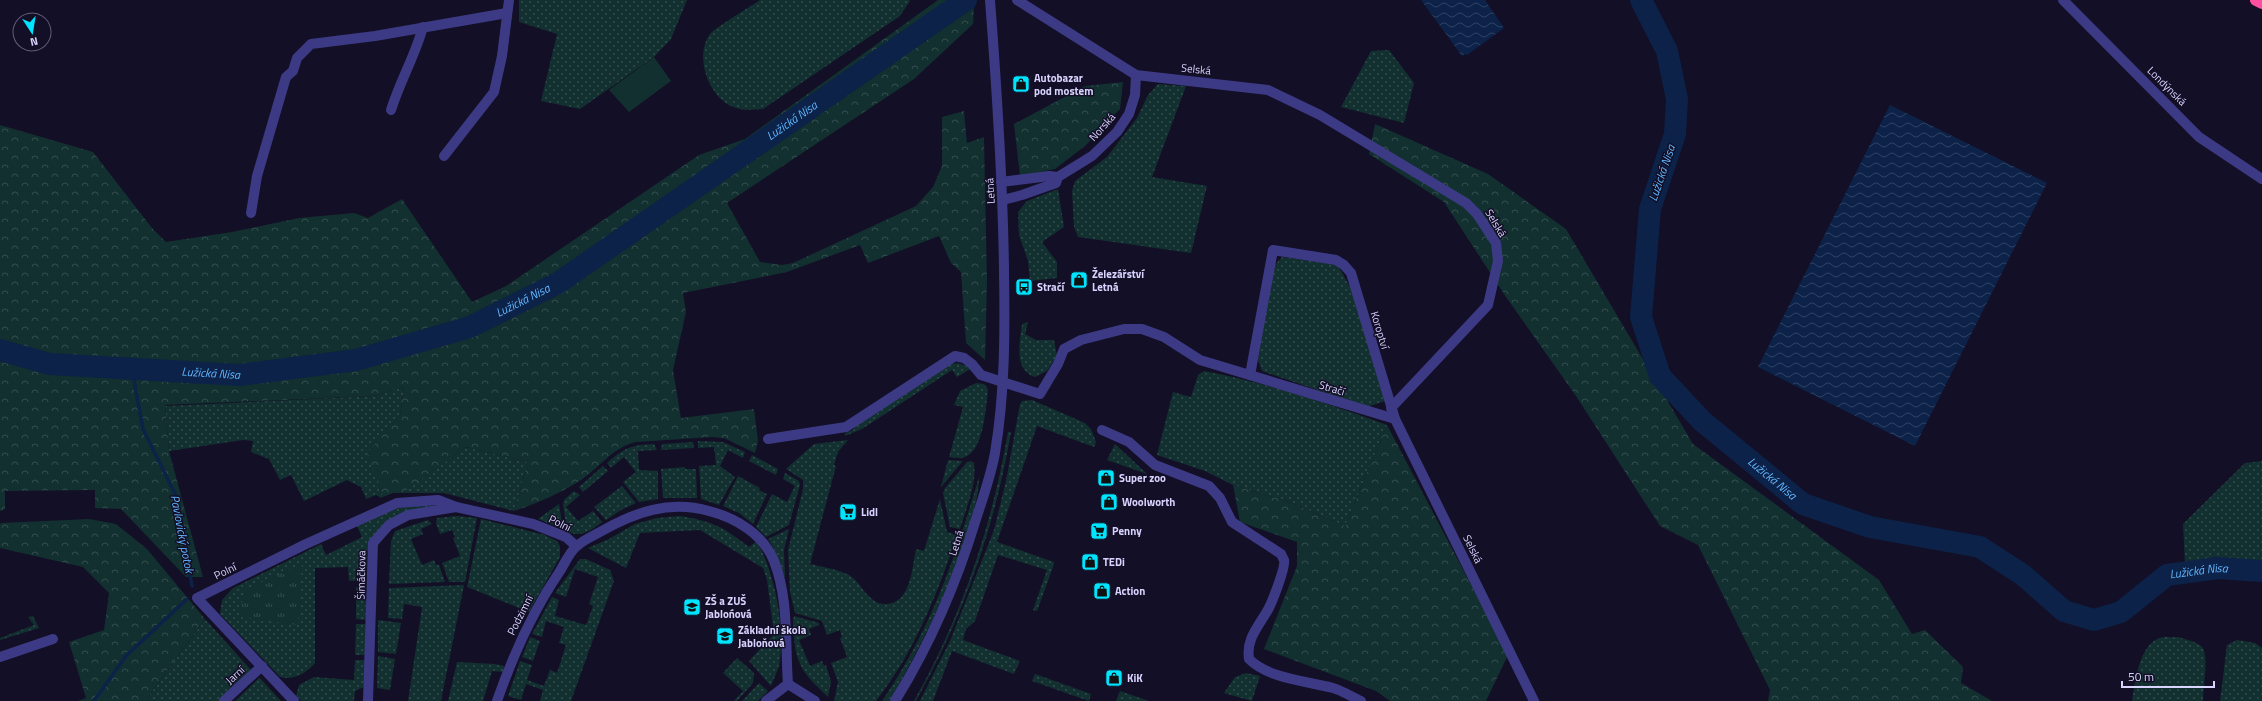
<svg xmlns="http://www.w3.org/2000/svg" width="2262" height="701" font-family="'Titillium Web',sans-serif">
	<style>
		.grass { fill: url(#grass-dots) }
		.forest { fill: url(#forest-crowns) }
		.park { fill: url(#park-tufts) }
		.pitch { fill: #12302f }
		.water { fill: url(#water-waves) }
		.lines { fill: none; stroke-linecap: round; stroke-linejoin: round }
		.stream { stroke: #0c2248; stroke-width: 3.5 }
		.river { stroke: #0c2248; stroke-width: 22 }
		.minor { stroke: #3d3a85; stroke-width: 10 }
		.highway { stroke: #ff4fa3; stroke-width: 12 }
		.labels { text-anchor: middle; stroke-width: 3; stroke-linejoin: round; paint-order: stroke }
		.street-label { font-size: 11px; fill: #d9d4ff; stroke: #130f26 }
		.poi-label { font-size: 11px; font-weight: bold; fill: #d9d4ff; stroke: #130f26; text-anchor: start }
		.water-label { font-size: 12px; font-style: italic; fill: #62b6ff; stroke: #130f26 }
	</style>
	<defs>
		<pattern id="grass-dots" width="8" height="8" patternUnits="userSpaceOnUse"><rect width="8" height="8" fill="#12302f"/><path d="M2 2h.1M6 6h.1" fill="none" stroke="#344d4e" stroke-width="1.8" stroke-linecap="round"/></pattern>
		<pattern id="forest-crowns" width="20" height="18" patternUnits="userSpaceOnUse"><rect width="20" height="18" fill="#12302f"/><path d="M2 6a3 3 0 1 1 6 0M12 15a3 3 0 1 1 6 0" fill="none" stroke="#344d4e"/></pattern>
		<pattern id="park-tufts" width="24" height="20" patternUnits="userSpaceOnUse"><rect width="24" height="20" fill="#12302f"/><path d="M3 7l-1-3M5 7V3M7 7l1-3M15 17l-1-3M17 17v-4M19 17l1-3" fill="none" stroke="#344d4e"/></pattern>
		<pattern id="water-waves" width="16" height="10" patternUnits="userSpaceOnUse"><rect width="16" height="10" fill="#0c2248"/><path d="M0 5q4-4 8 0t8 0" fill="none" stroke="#2f4163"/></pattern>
	</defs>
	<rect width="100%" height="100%" fill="#130f26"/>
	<g class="grass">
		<path d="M519 0H687L671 39 654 57 580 109 541 101 557 34 519 22Z"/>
		<path d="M760 0H909L910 1 900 16 763 109C752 110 741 111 731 106 708 95 694 56 710 34 716 27 750 7 760 0Z"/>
		<path d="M1389 50 1414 83 1404 123 1341 107 1371 51Z"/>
		<path d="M1158 84 1186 86 1152 177 1207 186 1191 253 1078 237 1074 227 1072 191 1075 181 1107 157 1137 118 1148 95Z"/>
		<path d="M1058 189 1064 227 1042 242 1057 262V278L1030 281 1028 261 1019 235 1018 212 1027 201Z"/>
		<path d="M1282 257 1338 265 1352 291 1385 401 1367 407 1262 371 1258 360 1274 266Z"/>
		<path d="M1028 322 1025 334 1036 340H1054L1057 356 1047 371 1035 377C1013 370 1020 341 1022 324Z"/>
		<path d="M958 363 972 368 957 377 952 370 862 429 845 436V433L853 430 857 424 951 364Z"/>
		<path d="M1204 371C1267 383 1327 403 1387 425L1345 526 1290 502 1233 485 1205 471 1157 455 1173 392 1191 397 1198 375Z"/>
		<path d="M976 383 984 384 988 389C986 407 984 450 965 457 960 459 954 457 949 457L963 407 954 405 960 391Z"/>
		<path d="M404 387 400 415 368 453 383 497 381 498 376 495 366 499 361 487 347 480 304 501 291 475 280 480 269 459 251 452 253 441 243 440 169 451 165 406 374 396Z"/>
		<path d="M1032 400 1085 423 1091 429 1096 442 1094 447 1037 426 997 542 1054 562 1053 567 1037 611 1033 610 1047 570 998 555 975 621 966 629 963 640 1020 661 1014 674 952 651 933 701H920L950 641 994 530 1006 481 1020 404 1022 401Z"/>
		<path d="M1008 432H1011C994 530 964 614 916 701H914C961 618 992 526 1008 432Z"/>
		<path d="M848 440 838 452 834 465 836 466 810 564C822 567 838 569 849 575 859 581 863 592 872 599 877 603 880 604 886 604 911 603 912 568 916 549L924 551 940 499 947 532 957 535C938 593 914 653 876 701H834L838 682 831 663 847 657 840 638 842 637 840 630 827 635 822 621 795 613 790 592 788 550 803 489V480L786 469 814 444Z"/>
		<path d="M698 441 723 442 745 452 743 458 728 450 720 466 735 477 719 505 701 499 699 466 716 465 714 447 698 448Z"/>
		<path d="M693 442 694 448 661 450 662 444Z"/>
		<path d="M654 444 657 450 638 451 639 470 658 471V499L639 502 623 482 636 472 624 457 611 468 607 463C624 448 631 445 654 444Z"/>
		<path d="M1115 444 1147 474 1107 460Z"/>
		<path d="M466 447 528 462 514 511 444 493H401Z"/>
		<path d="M752 455 778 469 776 475 749 461Z"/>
		<path d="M948 460 963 461 941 487Z"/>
		<path d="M971 461 974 463C977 484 966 509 960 529L950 527 943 493 945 488 967 462Z"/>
		<path d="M2262 461V562L2215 557 2185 564 2183 524 2245 463Z"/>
		<path d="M603 466 608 471 583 492 579 487Z"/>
		<path d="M685 467V469H696L697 498H663L661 469Z"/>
		<path d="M785 473 799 481 800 485 789 525 766 537 756 527 772 494 787 502 795 486 783 479Z"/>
		<path d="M738 476 760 488 759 490 767 494 753 524 739 513 723 506Z"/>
		<path d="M979 477C979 497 972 516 966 536 948 593 921 645 892 697L889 701H882C932 627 954 561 979 477Z"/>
		<path d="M622 486 636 503 621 510 606 520 594 507Z"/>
		<path d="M574 491 580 495 566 507 578 521 593 511 602 522C592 530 580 539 567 531L563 504 564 500Z"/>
		<path d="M438 504 419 509 373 538 367 552 366 580 349 581 348 567 315 568V663C307 673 293 681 280 677L220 614 222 600 233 588 321 544 326 555 362 537 357 526 371 518 404 506Z"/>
		<path d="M559 504 563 529 538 519Z"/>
		<path d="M457 516 477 518 465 582H449L442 563 460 556 453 538 455 537 452 530 440 534 436 523 437 518Z"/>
		<path d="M680 516C712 521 724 527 749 547L757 541C774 573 785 623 780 660 779 669 774 678 771 686L749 661 774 634 767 580 763 568 700 530 640 533 626 568 588 548 609 539 635 524 657 518Z"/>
		<path d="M481 519 545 535 557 541 560 546V557L529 612 467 587Z"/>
		<path d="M428 520 432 524 421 529 423 534 411 539 422 565 434 560 436 565H439L445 582 389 584 391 541 395 531Z"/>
		<path d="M789 529 784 550 785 577 783 578 773 547 768 539Z"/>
		<path d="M580 559H586L610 570 614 581 571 701H540L543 690 526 684 521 700 508 696 520 661 532 665 527 680 544 686 550 670 557 673 566 645 559 643 564 627 546 621 542 637 532 634 552 597 559 600 555 616 586 625 593 606 589 604 598 577 575 569 566 597 555 593Z"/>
		<path d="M464 585 441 701H408L422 607 404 604 402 619 388 618 389 588Z"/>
		<path d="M356 587 366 588V620L356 619Z"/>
		<path d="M33 616 39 628 0 640V638L34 625 28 617Z"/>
		<path d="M794 616 819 623V625L809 629 811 635 799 640 810 666 822 661 824 666 826 665 831 682 828 697C807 677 795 666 794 635 794 629 792 622 794 616Z"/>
		<path d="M205 619 252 671 219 701H145Z"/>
		<path d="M378 620 401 623 396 654 378 652Z"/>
		<path d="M356 624H366L365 655H355Z"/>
		<path d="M530 637 540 641 533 661 522 657Z"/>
		<path d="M2178 637C2187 640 2196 641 2202 647 2209 654 2203 690 2203 701H2132C2135 683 2139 644 2160 638 2165 636 2173 638 2178 637Z"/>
		<path d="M2237 640 2255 643 2262 648V701H2220L2227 645Z"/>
		<path d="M378 656 395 659 390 690 377 688Z"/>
		<path d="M737 658 754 673 753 683 737 701H734L743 691 723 673Z"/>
		<path d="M355 660H365L364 687 355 691 354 701H301L296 696 299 685 314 677 354 680Z"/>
		<path d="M457 662 495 664 504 666 503 672 492 671 483 701H448Z"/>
		<path d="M1246 673 1260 676 1252 701 1224 693 1235 677Z"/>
		<path d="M1035 674 1091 694 1089 701 1032 681Z"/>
		<path d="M260 678 281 701H235L259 678Z"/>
		<path d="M759 683 768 691 758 701H742Z"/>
		<path d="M1120 691 1149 701H1116Z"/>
	</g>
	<g class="forest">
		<path d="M938 0H970L974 6 973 24 914 79 727 203 760 262 782 265 793 263 916 206 933 187 942 166V117L964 111 967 143 984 137 987 281 985 360 966 343 961 272 951 263 939 236 868 263 860 245 787 272 683 293 686 312 673 370 681 418 754 409 758 441 755 453 724 438 712 437 636 442C611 448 599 469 578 482 558 494 536 504 514 511L528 462 466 447 402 493H393L383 497 367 453 400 415 404 387 374 396 165 405 169 451 203 577H186L121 509 95 508V490L5 491V509L0 511V125L93 152 152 228 166 242 232 232 299 218 354 213 368 218 402 199 472 302 506 286 699 155 745 139Z"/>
		<path d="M1123 82 1120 109 1085 146 1055 169 1020 176 1014 124 1085 86Z"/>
		<path d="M1375 124 1488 174 1566 229 1693 444 1879 580 1912 634 1925 630 1963 667 1961 683 1992 701H1768L1770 690 1698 545 1660 526 1576 396 1506 297 1444 202 1369 154Z"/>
		<path d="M1387 425 1508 655 1486 701H1390L1376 691 1264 649 1297 566V542L1240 522 1233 485 1290 502 1345 526Z"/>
		<path d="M89 519 116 524 147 549 205 619 145 701H78L86 698 69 642 104 630 109 593 83 567 0 548V524L2 523Z"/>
	</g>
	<path class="park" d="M302 564 298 625 239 617 244 590Z"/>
	<path class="pitch" d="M654 57 671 81 629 112 609 90Z"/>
	<g class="water">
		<path d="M1421 0H1485L1504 28 1467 55 1465 54 1462 56Z"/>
		<path d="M1890 105 2047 183 1915 446 1758 367Z"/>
	</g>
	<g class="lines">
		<g class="stream">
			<path d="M132 370 143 429 176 496 192 586"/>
			<path d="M94 701 126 656 187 599"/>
		</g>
		<g class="river">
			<path id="s1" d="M1641 0 1667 51 1677 99 1675 134 1650 209 1641 317 1660 376 1702 421 1803 504 1870 527 1980 547 2023 575 2064 611 2094 620 2121 612 2167 575 2218 568 2262 571"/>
			<path id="s2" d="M0 350 50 364 240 375 356 360 470 327 558 283 966 0"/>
		</g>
		<g class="minor">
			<path d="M1017 0 1136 75 1268 90 1320 115 1466 203 1477 214 1496 243 1498 261 1488 305 1391 408"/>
			<path d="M2063 0 2199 137 2262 179"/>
			<path d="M391 110C400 81 415 56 423 27"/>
			<path d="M444 156 494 92 502 56 509 0"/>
			<path d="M1001 182 1049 176 1058 177 1092 156 1117 132 1129 114 1135 95 1136 75"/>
			<path d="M1003 200 1022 195 1056 183 1058 177"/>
			<path d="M251 213 257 176 286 77 293 71 297 58 311 44 375 36 507 13"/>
			<path d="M1250 375 1273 250 1336 260 1344 265 1351 273 1395 419 1534 701"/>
			<path d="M1102 430 1129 442 1155 465 1209 486 1220 498 1232 522 1281 554C1282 556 1283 558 1284 560 1286 567 1271 606 1266 613 1257 628 1246 640 1249 659 1269 679 1307 681 1333 688 1343 691 1352 697 1361 701"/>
			<path d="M768 439 846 427 955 356 964 358 972 364 981 375 1040 394 1058 364 1064 349 1081 340 1124 329H1142L1164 337 1200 360 1395 419"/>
			<path d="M0 657 53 639"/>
			<path d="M788 684 815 701"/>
			<path d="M224 701 262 666"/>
			<path d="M294 701 197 598 306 544 397 503 438 500 456 507 533 524 566 537 576 546"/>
			<path d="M368 701 373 543 389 525 408 515 456 507"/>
			<path d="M497 701C513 655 532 612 560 571 565 563 570 551 577 546 583 540 593 536 600 532 635 512 669 500 709 511 736 518 763 534 774 561 789 599 785 643 788 684"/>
			<path d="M766 701 788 684"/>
			<path d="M895 701C931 643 956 585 976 519 983 498 991 475 995 453 1005 393 1005 332 1004 272 1003 181 997 91 990 0"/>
		</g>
		<path class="highway" d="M2256 0 2262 3"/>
	</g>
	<defs>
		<symbol id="shop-square" viewBox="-11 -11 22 22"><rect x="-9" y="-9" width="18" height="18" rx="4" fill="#00e5ff" stroke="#130f26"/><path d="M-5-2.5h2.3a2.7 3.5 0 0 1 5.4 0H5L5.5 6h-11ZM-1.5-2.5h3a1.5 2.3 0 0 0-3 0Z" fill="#111"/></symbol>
		<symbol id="bus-square" viewBox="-11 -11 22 22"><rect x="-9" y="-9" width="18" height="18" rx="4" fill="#00e5ff" stroke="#130f26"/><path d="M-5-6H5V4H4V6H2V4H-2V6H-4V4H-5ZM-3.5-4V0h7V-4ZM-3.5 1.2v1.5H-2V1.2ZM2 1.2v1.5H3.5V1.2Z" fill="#111"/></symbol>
		<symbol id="supermarket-square" viewBox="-11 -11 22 22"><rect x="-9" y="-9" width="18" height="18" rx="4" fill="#00e5ff" stroke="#130f26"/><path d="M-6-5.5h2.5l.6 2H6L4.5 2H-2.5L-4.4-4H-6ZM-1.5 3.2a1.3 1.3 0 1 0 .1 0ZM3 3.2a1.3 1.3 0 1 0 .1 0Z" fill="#111"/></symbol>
		<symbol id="school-square" viewBox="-11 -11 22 22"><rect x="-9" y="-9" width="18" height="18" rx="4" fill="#00e5ff" stroke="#130f26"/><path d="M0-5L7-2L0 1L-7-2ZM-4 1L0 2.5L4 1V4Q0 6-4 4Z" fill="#111"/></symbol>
	</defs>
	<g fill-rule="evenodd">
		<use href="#shop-square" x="1011" y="74" width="20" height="20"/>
		<use href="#shop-square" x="1069" y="270" width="20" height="20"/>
		<use href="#bus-square" x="1014" y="277" width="20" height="20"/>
		<use href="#shop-square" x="1096" y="468" width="20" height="20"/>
		<use href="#shop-square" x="1099" y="492" width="20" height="20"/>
		<use href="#supermarket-square" x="838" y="502" width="20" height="20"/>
		<use href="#supermarket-square" x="1089" y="521" width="20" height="20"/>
		<use href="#shop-square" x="1080" y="552" width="20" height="20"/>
		<use href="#shop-square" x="1092" y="581" width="20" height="20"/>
		<use href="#school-square" x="682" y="597" width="20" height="20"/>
		<use href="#school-square" x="715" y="626" width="20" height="20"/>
		<use href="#shop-square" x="1104" y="668" width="20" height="20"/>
	</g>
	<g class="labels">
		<g class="street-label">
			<text transform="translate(1196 69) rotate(6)" y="4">Selská</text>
			<text transform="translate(2167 86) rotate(45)" y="4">Londýnská</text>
			<text transform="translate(1102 127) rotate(-48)" y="4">Norská</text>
			<text transform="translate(990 191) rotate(-93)" y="4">Letná</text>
			<text transform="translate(1496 223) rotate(59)" y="4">Selská</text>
			<text transform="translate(1380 330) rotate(73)" y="4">Koroptví</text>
			<text transform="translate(1332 388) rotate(17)" y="4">Stračí</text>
			<text transform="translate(560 523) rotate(26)" y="4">Polní</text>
			<text transform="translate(956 543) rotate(-72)" y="4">Letná</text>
			<text transform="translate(1473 549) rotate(64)" y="4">Selská</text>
			<text transform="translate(225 571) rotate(-26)" y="4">Polní</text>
			<text transform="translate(361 575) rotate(-89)" y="4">Šimáčkova</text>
			<text transform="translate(520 615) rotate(-63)" y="4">Podzimní</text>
			<text transform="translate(235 675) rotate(-43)" y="4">Jarní</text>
		</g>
		<g class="poi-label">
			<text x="1034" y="82">Autobazar<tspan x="1034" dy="13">pod mostem</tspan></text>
			<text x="1092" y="278">Železářství<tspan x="1092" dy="13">Letná</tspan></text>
			<text x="1037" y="291">Stračí</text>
			<text x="1119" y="482">Super zoo</text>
			<text x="1122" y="506">Woolworth</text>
			<text x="861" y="516">Lidl</text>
			<text x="1112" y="535">Penny</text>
			<text x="1103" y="566">TEDi</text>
			<text x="1115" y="595">Action</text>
			<text x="705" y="605">ZŠ a ZUŠ<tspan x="705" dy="13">Jablońová</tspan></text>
			<text x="738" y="634">Základní škola<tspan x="738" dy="13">Jabloňová</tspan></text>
			<text x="1127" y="682">KiK</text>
		</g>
		<g class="water-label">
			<text dy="4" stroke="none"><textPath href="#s2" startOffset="861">Lužická Nisa</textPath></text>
			<text transform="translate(1662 173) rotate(-71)" y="4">Lužická Nisa</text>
			<text dy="4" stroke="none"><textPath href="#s2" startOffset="537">Lužická Nisa</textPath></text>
			<text dy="4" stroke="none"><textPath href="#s2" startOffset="213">Lužická Nisa</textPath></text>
			<text dy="4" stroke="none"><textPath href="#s1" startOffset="543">Lužická Nisa</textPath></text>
			<text transform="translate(182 534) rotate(79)" y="4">Pavlovický potok</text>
			<text dy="4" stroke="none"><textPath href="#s1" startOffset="1022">Lužická Nisa</textPath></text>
		</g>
	</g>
	<g transform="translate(32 32) rotate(168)"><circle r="19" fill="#130f26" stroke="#625e7d"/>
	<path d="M0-3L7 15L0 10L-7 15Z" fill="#00e5ff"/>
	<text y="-6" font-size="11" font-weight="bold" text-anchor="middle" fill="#d9d4ff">N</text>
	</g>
	<path d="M2122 681v6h92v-6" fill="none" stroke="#d9d4ff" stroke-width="2"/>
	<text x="2128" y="681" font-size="12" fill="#d9d4ff" stroke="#130f26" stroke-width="3" paint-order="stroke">50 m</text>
</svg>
